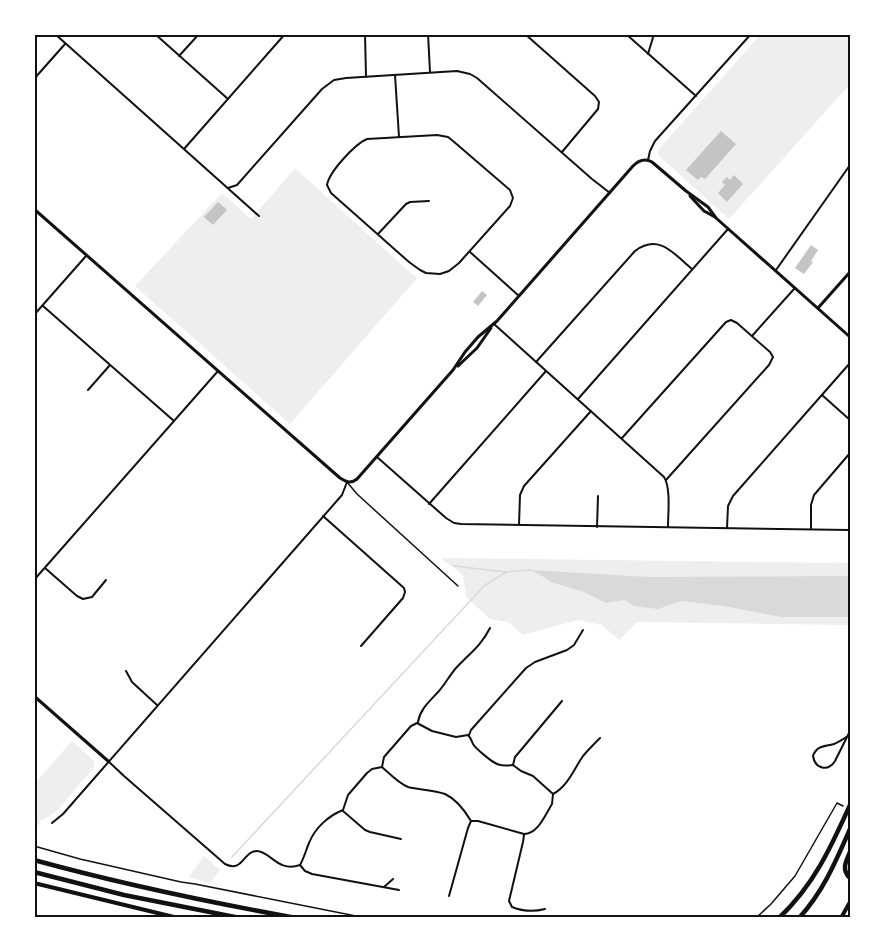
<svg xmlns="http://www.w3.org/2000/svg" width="885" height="952" font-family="'Roboto Condensed',sans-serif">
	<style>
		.green { fill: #eee }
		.water { fill: #d9d9d9 }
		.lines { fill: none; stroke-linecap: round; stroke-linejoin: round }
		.stream { stroke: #d9d9d9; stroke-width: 1.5 }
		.building { fill: #c4c4c4 }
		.path { stroke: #111; stroke-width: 1.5 }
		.service { stroke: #111; stroke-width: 1.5 }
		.minor { stroke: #111; stroke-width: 2 }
		.tertiary { stroke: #111; stroke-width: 3 }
		.primary { stroke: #111; stroke-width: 4 }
		.trunk { stroke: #111; stroke-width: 4 }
		.motorway { stroke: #111; stroke-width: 4.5 }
		.neatline { fill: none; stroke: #111; stroke-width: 2 }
	</style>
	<rect width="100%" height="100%" fill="#fff"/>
	<g class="green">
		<path d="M760 35H850V84L729 219 660 157 658 154 659 149Z"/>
		<path d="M295 168 402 265 417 278 290 424 135 286 222 193 251 219Z"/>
		<path d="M441 558 850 563V625L637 622 619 640 602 625 578 620 523 635 508 622 490 619 465 596 466 594 463 575Z"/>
		<path d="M72 741 94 761V767L57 811 41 821 35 830V783Z"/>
		<path d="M204 856 220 870 210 883 189 877Z"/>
	</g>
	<path class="water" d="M531 570 648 577 850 576V617H781L724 606 681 601 658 609 634 606 625 600 606 603 584 592 554 583Z"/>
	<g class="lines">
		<g class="stream">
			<path d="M454 566 506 572 531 570"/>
			<path d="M232 857 484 586 506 572"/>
		</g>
	</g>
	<g class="building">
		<path d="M721 131 736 144 705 179 701 177 698 180 686 170Z"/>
		<path d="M734 175 743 184 727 202 718 193 725 185 722 182 727 177 730 180Z"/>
		<path d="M218 202 227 210 213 225 204 217Z"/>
		<path d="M811 245 818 250 811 261 813 262 804 274 795 268Z"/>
		<path d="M482 291 487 295 478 306 473 302Z"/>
	</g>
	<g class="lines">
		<g class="path">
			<path d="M34 846 80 859 181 882 195 884 366 918"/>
			<path d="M756 918 771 904 795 876 837 803 843 806"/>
		</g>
		<path class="service" d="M347 482 357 494 458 586"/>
		<g class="minor">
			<path d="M55 34 259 216"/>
			<path d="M155 34 228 99"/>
			<path d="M365 34 366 77"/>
			<path d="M428 34 430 72"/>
			<path d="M525 34 595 96 599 102 598 109 562 152"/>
			<path d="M626 34 696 96"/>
			<path d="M648 54 654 34"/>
			<path d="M179 56 199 34"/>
			<path d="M395 75 399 137"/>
			<path d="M34 79 65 44"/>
			<path d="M437 135 448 137 453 141 510 190 513 198 510 206 459 263 449 271 440 274 426 273 420 270 409 262 331 193 327 185C329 172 355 144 367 139Z"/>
			<path d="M184 149 285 34"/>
			<path d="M648 160 650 151 655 141 751 34"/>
			<path d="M228 188 237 185 322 89 334 80 346 78 457 71 470 74 477 78 592 179 610 193"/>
			<path d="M378 234 406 204 410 202 429 201"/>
			<path d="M470 252 519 296"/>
			<path d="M776 270 850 165"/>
			<path d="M43 306 174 421"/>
			<path d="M34 315 86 256"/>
			<path d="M494 324 664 477C671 488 668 513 668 527"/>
			<path d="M752 336 794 289"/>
			<path d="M536 362 635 251C659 233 674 254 692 269"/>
			<path d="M88 390 110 365"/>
			<path d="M822 395 850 420"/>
			<path d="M578 399 728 229"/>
			<path d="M622 438 726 322 731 320 737 323 770 352 773 357 769 365 666 480"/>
			<path d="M377 457 446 518 454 523 461 524 850 530"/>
			<path d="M429 504 546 371"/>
			<path d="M323 516 404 588 405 592 403 598 361 646"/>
			<path d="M519 525 520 495 524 486 591 411"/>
			<path d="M597 527 598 496"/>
			<path d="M727 528 728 506 733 496 850 363"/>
			<path d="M811 529V505L814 495 850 453"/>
			<path d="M45 568 77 596 83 599 92 597 106 580"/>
			<path d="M34 580 218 371"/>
			<path d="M126 671 132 682 157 705"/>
			<path d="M418 722C420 709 430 701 439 691 445 684 450 675 456 668 469 654 481 646 490 628"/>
			<path d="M469 735 471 730 526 668 535 662 567 650 574 645 583 630"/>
			<path d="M848 736C843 739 839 742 834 744 824 747 817 745 813 756 815 769 828 772 835 761L850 731"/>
			<path d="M108 761 124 776 225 864C243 873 243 851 257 851 270 851 278 873 300 865 304 858 306 850 309 843 315 828 328 816 343 810L348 795 367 773 372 769 382 767 384 757 411 726 417 723 432 731 456 737 468 735C471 738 472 741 473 744 476 749 492 762 497 764 502 766 507 766 513 765L521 771 533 776 553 794 552 804C545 815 538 834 524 834L478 821H471C465 811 456 799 445 794 433 790 420 790 408 787 398 783 389 773 382 767"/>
			<path d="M513 765 515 757 521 750 562 701"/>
			<path d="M553 794C568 786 574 769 583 756 588 750 594 744 600 738"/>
			<path d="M343 811 365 830 370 832 401 839"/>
			<path d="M52 823 63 814 342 495 347 482"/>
			<path d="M524 835 523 842 509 901 512 907C522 911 534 912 545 909"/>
			<path d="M300 865 305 871 312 874 399 890"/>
			<path d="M384 887 393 879"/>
			<path d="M449 896 468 828 471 821"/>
		</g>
		<g class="tertiary">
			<path d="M690 196 704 211 715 217"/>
			<path d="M34 209 340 478C346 482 351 484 357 479L453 370 465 352 478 337 497 321 633 166C639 160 645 158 652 162L686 191 708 207 716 218 850 337"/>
			<path d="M818 308 850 272"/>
			<path d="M458 366 477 348 491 328"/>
			<path d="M34 696 108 761"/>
		</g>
		<path class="primary" d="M841 918 850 902"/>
		<path class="trunk" d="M34 883 178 918"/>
		<g class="motorway">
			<path d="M850 852C846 861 841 870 850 878"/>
			<path d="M34 860C121 884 208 902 296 918"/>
			<path d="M34 872 124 895 240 918"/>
			<path d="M779 918C814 885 831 847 850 805"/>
			<path d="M799 918C823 892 836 861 850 829"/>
		</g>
	</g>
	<rect width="885" height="952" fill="none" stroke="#ffffff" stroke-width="72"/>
	<rect x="36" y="36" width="813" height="880" class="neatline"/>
</svg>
